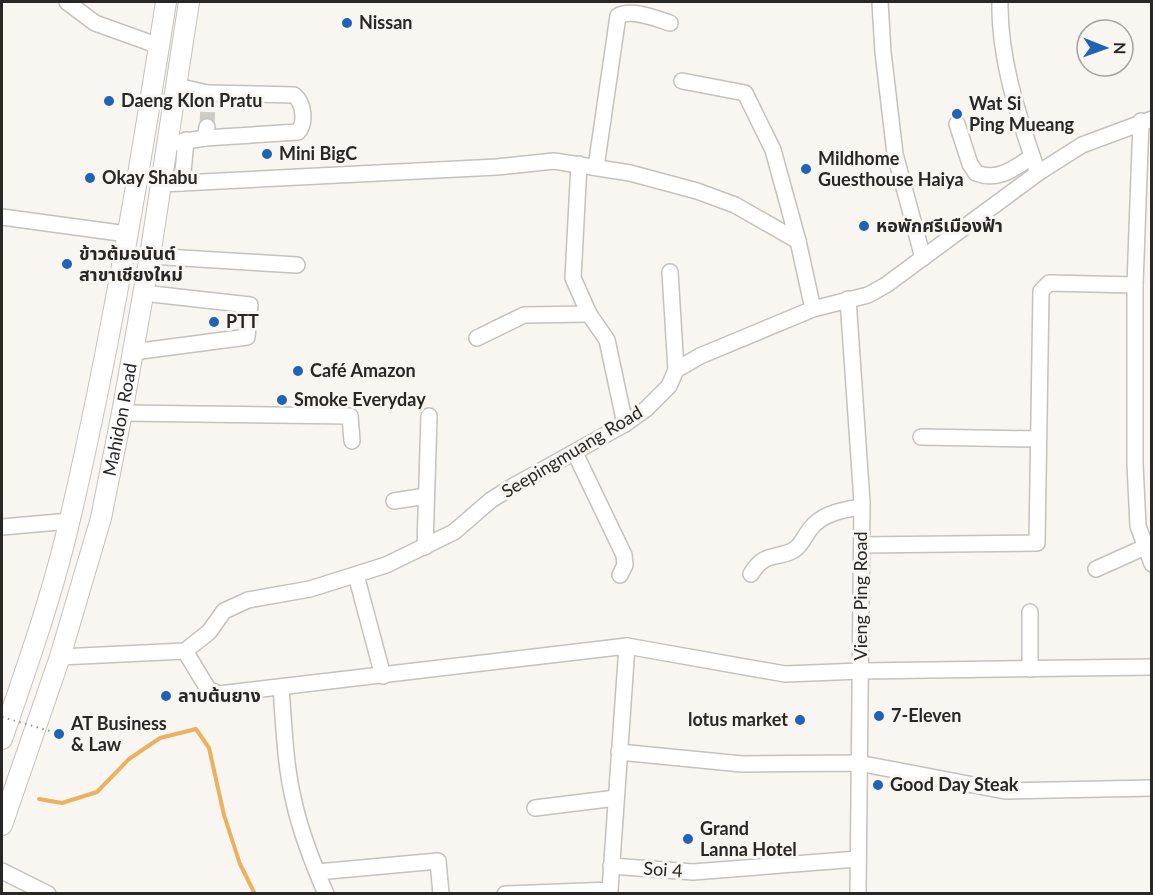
<svg xmlns="http://www.w3.org/2000/svg" width="1153" height="895" font-family="Lato,'Noto Sans Thai',sans-serif">
	<style>
		.lines { fill: none; stroke-linecap: round; stroke-linejoin: round }
		.stream { stroke: #eab260; stroke-width: 4 }
		.minor-tunnel { stroke: #cfccc8; stroke-width: 15; stroke-dasharray: 15 8; stroke-linecap: butt }
		.minor-casing { stroke: #c5c1bd; stroke-width: 18 }
		.major-casing { stroke: #c5c1bd; stroke-width: 22 }
		.minor { stroke: #fff; stroke-width: 15 }
		.major { stroke: #fff; stroke-width: 20 }
		.path-bridge { stroke: #959390; stroke-width: 2; stroke-dasharray: 1.5 4.5; stroke-linecap: butt }
		.poi-dot { fill: #1f64b4; stroke: #f9f5f1; stroke-width: 2 }
		.labels { text-anchor: middle; stroke-width: 6; stroke-linejoin: round; paint-order: stroke }
		.poi-label { font-size: 18px; font-weight: bold; fill: #282725; stroke: #f9f5f1; text-anchor: start }
		.street-label { font-size: 18px; fill: #282725; stroke: #f9f5f1 }
	</style>
	<rect width="100%" height="100%" fill="#f9f5f1"/>
	<g class="lines">
		<path class="stream" d="M39 799 62 803 97 792 129 759 160 738 196 729 209 748 224 815 240 864 255 894"/>
		<path class="minor-tunnel" d="M207 127 208 103"/>
		<defs>
			<g id="minor">
				<path d="M67 2 95 23 159 46"/>
				<path d="M880 2 883 52 895 154 923 258"/>
				<path d="M1000 2C999 59 1019 119 1038 173"/>
				<path d="M682 81 745 93 773 150 798 241 813 309"/>
				<path d="M177 86 207 93 208 101"/>
				<path d="M1141 121 1135 285V464L1138 526 1152 564"/>
				<path d="M957 124 970 164 976 173C998 182 1014 168 1032 157"/>
				<path d="M205 138 298 132C306 123 304 103 294 95L207 93"/>
				<path d="M167 144 205 138 207 127"/>
				<path d="M579 164 573 278 589 314 607 340 625 424"/>
				<path d="M596 167 618 16C631 8 657 19 670 23"/>
				<path d="M182 183 186 140"/>
				<path d="M161 184 497 167 554 161 630 173 697 191 735 205 798 241"/>
				<path d="M2 217 127 234"/>
				<path d="M150 256 297 265"/>
				<path d="M670 272 676 370"/>
				<path d="M848 299 862 502 858 894"/>
				<path d="M477 338 524 315 589 314"/>
				<path d="M133 352 247 337 250 305 143 293"/>
				<path d="M122 413 350 416 352 441"/>
				<path d="M921 437 1038 439"/>
				<path d="M575 453 624 555 625 565 620 575"/>
				<path d="M394 501 426 496"/>
				<path d="M2 527 70 521"/>
				<path d="M862 545 1037 543 1041 291 1049 283 1135 285"/>
				<path d="M425 547 429 416"/>
				<path d="M1096 569 1145 547"/>
				<path d="M751 574C765 551 775 560 794 550 802 545 805 535 811 528 823 513 843 510 861 507"/>
				<path d="M356 575 383 676"/>
				<path d="M185 651 208 689 219 694 627 646 785 674 861 671 1152 667"/>
				<path d="M60 657 185 651 209 632 224 611 248 600 310 589 386 565 454 532 491 500 515 485 625 424 646 409 669 386 676 370 700 356 813 309 868 295 886 285 1038 173 1082 145 1152 119"/>
				<path d="M1030 669V612"/>
				<path d="M281 688C284 726 285 765 294 802 301 834 313 864 326 894"/>
				<path d="M619 752 742 764 858 763 1005 791 1152 788"/>
				<path d="M535 808 616 798"/>
				<path d="M611 866 693 872 858 859"/>
				<path d="M2 871 48 894"/>
				<path d="M317 872 438 861 441 894"/>
				<path d="M505 894 610 890 627 646"/>
			</g>
			<g id="major">
				<path d="M2 739C27 667 53 593 70 519 110 348 139 174 166 2"/>
				<path id="s1" d="M2 825 60 657 101 518 122 413 150 256 189 2"/>
			</g>
		</defs>
		<use href="#minor" class="minor-casing"/>
		<use href="#major" class="major-casing"/>
		<use href="#minor" class="minor"/>
		<use href="#major" class="major"/>
		<path class="path-bridge" d="M2 717 50 731"/>
	</g>
	<g class="poi-dot">
		<circle cx="347" cy="23" r="6"/>
		<circle cx="109" cy="101" r="6"/>
		<circle cx="957" cy="114" r="6"/>
		<circle cx="267" cy="154" r="6"/>
		<circle cx="806" cy="169" r="6"/>
		<circle cx="90" cy="178" r="6"/>
		<circle cx="864" cy="226" r="6"/>
		<circle cx="67" cy="264" r="6"/>
		<circle cx="214" cy="322" r="6"/>
		<circle cx="298" cy="371" r="6"/>
		<circle cx="282" cy="400" r="6"/>
		<circle cx="166" cy="696" r="6"/>
		<circle cx="879" cy="716" r="6"/>
		<circle cx="800" cy="720" r="6"/>
		<circle cx="59" cy="734" r="6"/>
		<circle cx="878" cy="785" r="6"/>
		<circle cx="688" cy="839" r="6"/>
	</g>
	<g class="labels">
		<g class="poi-label">
			<text x="359" y="29">Nissan</text>
			<text x="121" y="107">Daeng Klon Pratu</text>
			<text x="969" y="110">Wat Si<tspan x="969" dy="21">Ping Mueang</tspan></text>
			<text x="279" y="160">Mini BigC</text>
			<text x="818" y="165">Mildhome<tspan x="818" dy="21">Guesthouse Haiya</tspan></text>
			<text x="102" y="184">Okay Shabu</text>
			<text x="876" y="232">หอพักศรีเมืองฟ้า</text>
			<text x="79" y="260">ข้าวต้มอนันต์<tspan x="79" dy="21">สาขาเชียงใหม่</tspan></text>
			<text x="226" y="328">PTT</text>
			<text x="310" y="377">Café Amazon</text>
			<text x="294" y="406">Smoke Everyday</text>
			<text x="178" y="702">ลาบต้นยาง</text>
			<text x="891" y="722">7-Eleven</text>
			<text x="788" y="726" text-anchor="end">lotus market</text>
			<text x="71" y="730">AT Business<tspan x="71" dy="21">&amp; Law</tspan></text>
			<text x="890" y="791">Good Day Steak</text>
			<text x="700" y="835">Grand<tspan x="700" dy="21">Lanna Hotel</tspan></text>
		</g>
		<g class="street-label">
			<text dy="6" stroke="none"><textPath href="#s1" startOffset="423">Mahidon Road</textPath></text>
			<text transform="translate(572 452) rotate(-31)" y="6">Seepingmuang Road</text>
			<text transform="translate(861 596) rotate(-90)" y="6">Vieng Ping Road</text>
			<text transform="translate(663 870) rotate(4)" y="6">Soi 4</text>
		</g>
	</g>
	<rect width="1153" height="895" fill="none" stroke="#282725" stroke-width="6"/>
	<g transform="translate(1105 48) rotate(91)"><circle r="28" fill="#f9f5f1" stroke="#a5a39f" stroke-width="1.5"/>
	<path d="M0-4.5L10 22L0 15L-10 22Z" fill="#1f64b4"/>
	<text y="-9" font-size="16" font-weight="bold" text-anchor="middle" fill="#282725">N</text>
	</g>
</svg>
